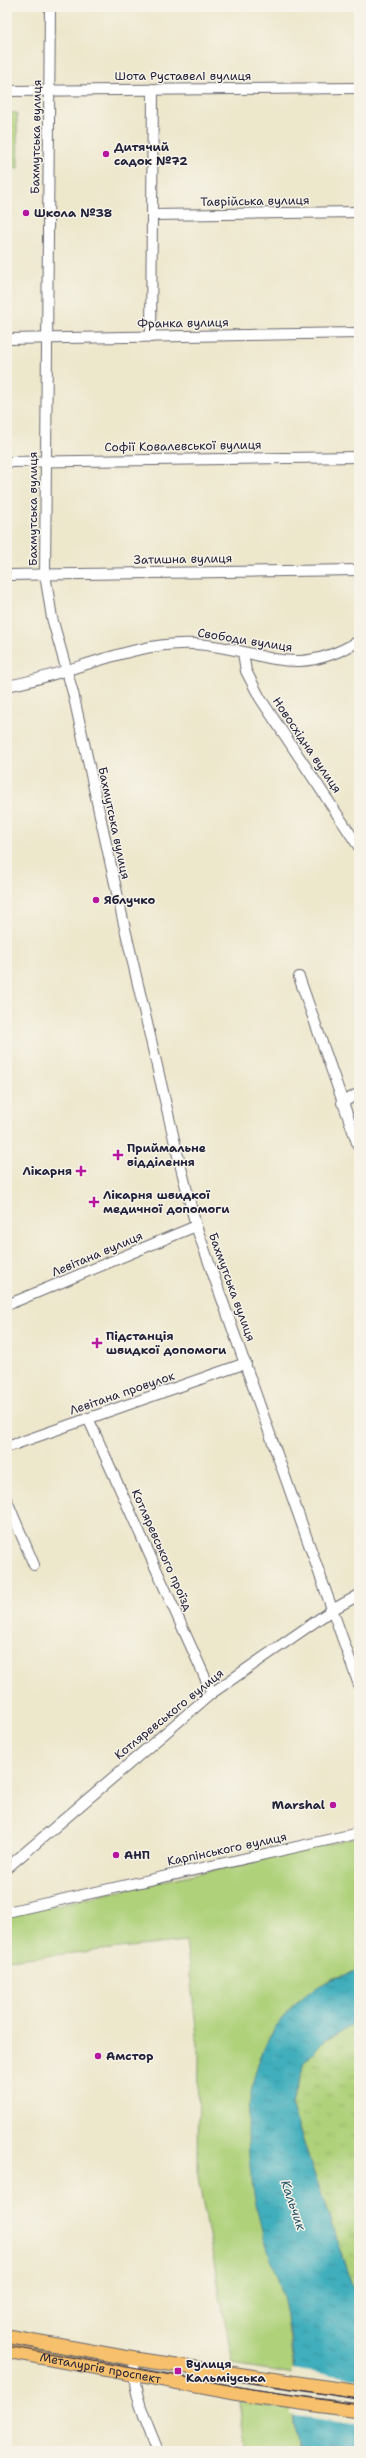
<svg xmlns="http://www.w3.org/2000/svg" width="366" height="2458" font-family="'Shantell Sans',sans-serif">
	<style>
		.grass { fill: #afd17a; stroke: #687a5a }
		.park { fill: url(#park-tufts); stroke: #687a5a }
		.water { fill: url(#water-ripples); stroke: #30687c }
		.pier { fill: #ede7cc }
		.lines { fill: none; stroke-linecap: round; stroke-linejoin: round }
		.minor-casing { stroke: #69676e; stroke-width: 12 }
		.major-casing { stroke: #69676e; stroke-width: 15 }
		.minor { stroke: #fff; stroke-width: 10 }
		.major { stroke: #f7c06c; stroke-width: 13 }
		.tram { stroke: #22223b; stroke-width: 1 }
		.poi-dot { fill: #b5179e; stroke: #f7f3e8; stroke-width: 1.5 }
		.labels { text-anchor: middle; stroke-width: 3; stroke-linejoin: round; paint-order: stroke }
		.street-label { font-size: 12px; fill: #22223b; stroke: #f7f3e8 }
		.poi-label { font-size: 12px; font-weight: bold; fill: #22223b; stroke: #f7f3e8; text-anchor: start }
		.water-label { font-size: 13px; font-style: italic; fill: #2e5a6f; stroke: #f7f3e8 }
	</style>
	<defs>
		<pattern id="park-tufts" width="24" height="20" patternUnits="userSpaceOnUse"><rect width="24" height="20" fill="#afd17a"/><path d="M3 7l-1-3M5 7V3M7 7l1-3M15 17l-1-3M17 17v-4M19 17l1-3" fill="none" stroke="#96b36a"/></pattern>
		<pattern id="water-ripples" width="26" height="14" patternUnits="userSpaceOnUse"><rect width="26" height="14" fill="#3faebc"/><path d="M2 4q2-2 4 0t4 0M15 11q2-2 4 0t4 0" fill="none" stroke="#348d9a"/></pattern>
	</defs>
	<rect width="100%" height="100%" fill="#f7f3e8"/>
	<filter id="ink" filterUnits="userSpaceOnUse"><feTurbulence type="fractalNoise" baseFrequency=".025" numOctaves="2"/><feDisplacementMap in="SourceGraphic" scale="8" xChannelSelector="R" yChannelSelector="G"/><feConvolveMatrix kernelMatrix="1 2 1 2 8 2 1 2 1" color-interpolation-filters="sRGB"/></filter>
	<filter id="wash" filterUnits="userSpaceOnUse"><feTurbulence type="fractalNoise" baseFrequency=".012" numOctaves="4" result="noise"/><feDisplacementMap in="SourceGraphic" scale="16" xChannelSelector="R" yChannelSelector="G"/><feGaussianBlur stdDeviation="0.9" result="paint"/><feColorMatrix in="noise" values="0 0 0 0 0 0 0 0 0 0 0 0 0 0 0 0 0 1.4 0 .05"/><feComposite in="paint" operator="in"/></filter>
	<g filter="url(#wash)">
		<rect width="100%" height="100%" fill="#ede7cc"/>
		<g class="grass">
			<path d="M7 113H17L18 168H7Z"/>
			<path d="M359 1837V1972L333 1978 303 1997 290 2008 268 2039 249 2108V2142L257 2206 285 2302 294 2374 233 2364 198 2177 199 2053 186 1941 7 1960V1916Z"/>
			<path d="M239 2402 292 2410 299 2451H246Z"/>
		</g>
		<path class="park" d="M359 2021V2307L291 2105 305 2062 321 2043Z"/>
		<path class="water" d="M359 1972V2021L321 2043 305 2062 291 2105 359 2307V2451H299C291 2423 295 2401 294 2373 293 2354 291 2335 287 2316 283 2289 272 2264 264 2238 245 2168 235 2080 281 2020 301 1994 327 1977 359 1972Z"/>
		<path class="pier" d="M292 2369 359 2379V2425L290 2415Z"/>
	</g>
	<g filter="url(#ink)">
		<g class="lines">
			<defs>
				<g id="minor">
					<path d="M50 7 45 574 52 618 73 693 123 920 177 1152 196 1226 359 1685"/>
					<path d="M7 91 359 88"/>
					<path d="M152 215 359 212"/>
					<path d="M151 337 153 89"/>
					<path d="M7 339 359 333"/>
					<path d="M7 462 359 457"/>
					<path d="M7 575 359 570"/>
					<path d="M243 653 246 671 260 698 359 847"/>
					<path d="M7 686C70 675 130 641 195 644 263 648 290 682 359 641"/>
					<path d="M299 977 359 1148"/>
					<path d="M342 1103 359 1093"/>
					<path d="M7 1305 196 1226"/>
					<path d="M88 1418 212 1693"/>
					<path d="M7 1447 246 1363"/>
					<path d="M7 1501 34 1565"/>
					<path d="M7 1868 212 1693 332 1610 359 1595"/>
					<path d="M7 1912 359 1833"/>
					<path d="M135 2359C130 2390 147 2422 158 2451"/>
				</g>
				<g id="major">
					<path d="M7 2336 135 2359 359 2392"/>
					<path id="s1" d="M7 2351 251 2396 359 2411"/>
				</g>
			</defs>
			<use href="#minor" class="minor-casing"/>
			<use href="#major" class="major-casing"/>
			<use href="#minor" class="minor"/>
			<use href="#major" class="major"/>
			<g class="tram">
				<path d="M7 2346 252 2389 359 2405"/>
				<path d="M221 2378 359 2399"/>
			</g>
		</g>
	</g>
	<g class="poi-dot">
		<circle cx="106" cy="154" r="4"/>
		<circle cx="26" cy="213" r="4"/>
		<circle cx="96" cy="900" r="4"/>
		<path d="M116 1149h4v4h4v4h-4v4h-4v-4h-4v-4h4z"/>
		<path d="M79 1165h4v4h4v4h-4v4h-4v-4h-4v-4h4z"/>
		<path d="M92 1196h4v4h4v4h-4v4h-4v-4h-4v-4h4z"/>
		<path d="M95 1337h4v4h4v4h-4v4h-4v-4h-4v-4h4z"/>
		<circle cx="333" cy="1805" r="4"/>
		<circle cx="116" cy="1855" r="4"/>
		<circle cx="98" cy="2056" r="4"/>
		<rect x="174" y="2367" width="8" height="8" rx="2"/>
	</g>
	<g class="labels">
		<g class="street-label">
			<text x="183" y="80">Шота Руставелі вулиця</text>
			<text transform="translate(36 137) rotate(-89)" y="4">Бахмутська вулиця</text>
			<text transform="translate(255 201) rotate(-1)" y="4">Таврійська вулиця</text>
			<text transform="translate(183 323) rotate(-1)" y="4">Франка вулиця</text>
			<text transform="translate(183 446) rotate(-1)" y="4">Софії Ковалевської вулиця</text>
			<text transform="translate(33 509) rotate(-90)" y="4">Бахмутська вулиця</text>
			<text transform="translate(183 559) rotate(-1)" y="4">Затишна вулиця</text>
			<text transform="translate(245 640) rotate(9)" y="4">Свободи вулиця</text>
			<text transform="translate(307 745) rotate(56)" y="4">Новосхідна вулиця</text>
			<text transform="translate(114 823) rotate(78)" y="4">Бахмутська вулиця</text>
			<text transform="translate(97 1254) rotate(-23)" y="4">Левітана вулиця</text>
			<text transform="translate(232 1287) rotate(70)" y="4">Бахмутська вулиця</text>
			<text transform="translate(122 1393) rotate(-19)" y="4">Левітана провулок</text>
			<text transform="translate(162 1550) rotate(66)" y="4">Котляревського проїзд</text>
			<text transform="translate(169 1714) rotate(-39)" y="4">Котляревського вулиця</text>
			<text transform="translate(227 1849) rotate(-12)" y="4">Карпінського вулиця</text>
			<text dy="4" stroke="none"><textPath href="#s1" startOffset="95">Металургів проспект</textPath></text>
		</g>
		<g class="poi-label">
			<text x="114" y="151">Дитячий<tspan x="114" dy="14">садок №72</tspan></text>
			<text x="34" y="217">Школа №38</text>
			<text x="104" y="904">Яблучко</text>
			<text x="127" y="1152">Приймальне<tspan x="127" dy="14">відділення</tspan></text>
			<text x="72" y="1175" text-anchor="end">Лікарня</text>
			<text x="103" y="1199">Лікарня швидкої<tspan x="103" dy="14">медичної допомоги</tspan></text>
			<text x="106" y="1340">Підстанція<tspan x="106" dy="14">швидкої допомоги</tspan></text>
			<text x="325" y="1809" text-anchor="end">Marshal</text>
			<text x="124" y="1859">АНП</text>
			<text x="106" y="2060">Амстор</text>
			<text x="186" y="2368">Вулиця<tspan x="186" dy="14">Кальміуська</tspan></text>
		</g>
		<g class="water-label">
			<text transform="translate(294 2205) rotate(71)" y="5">Кальчик</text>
		</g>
	</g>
	<rect width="366" height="2458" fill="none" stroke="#f7f3e8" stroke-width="24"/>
</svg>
